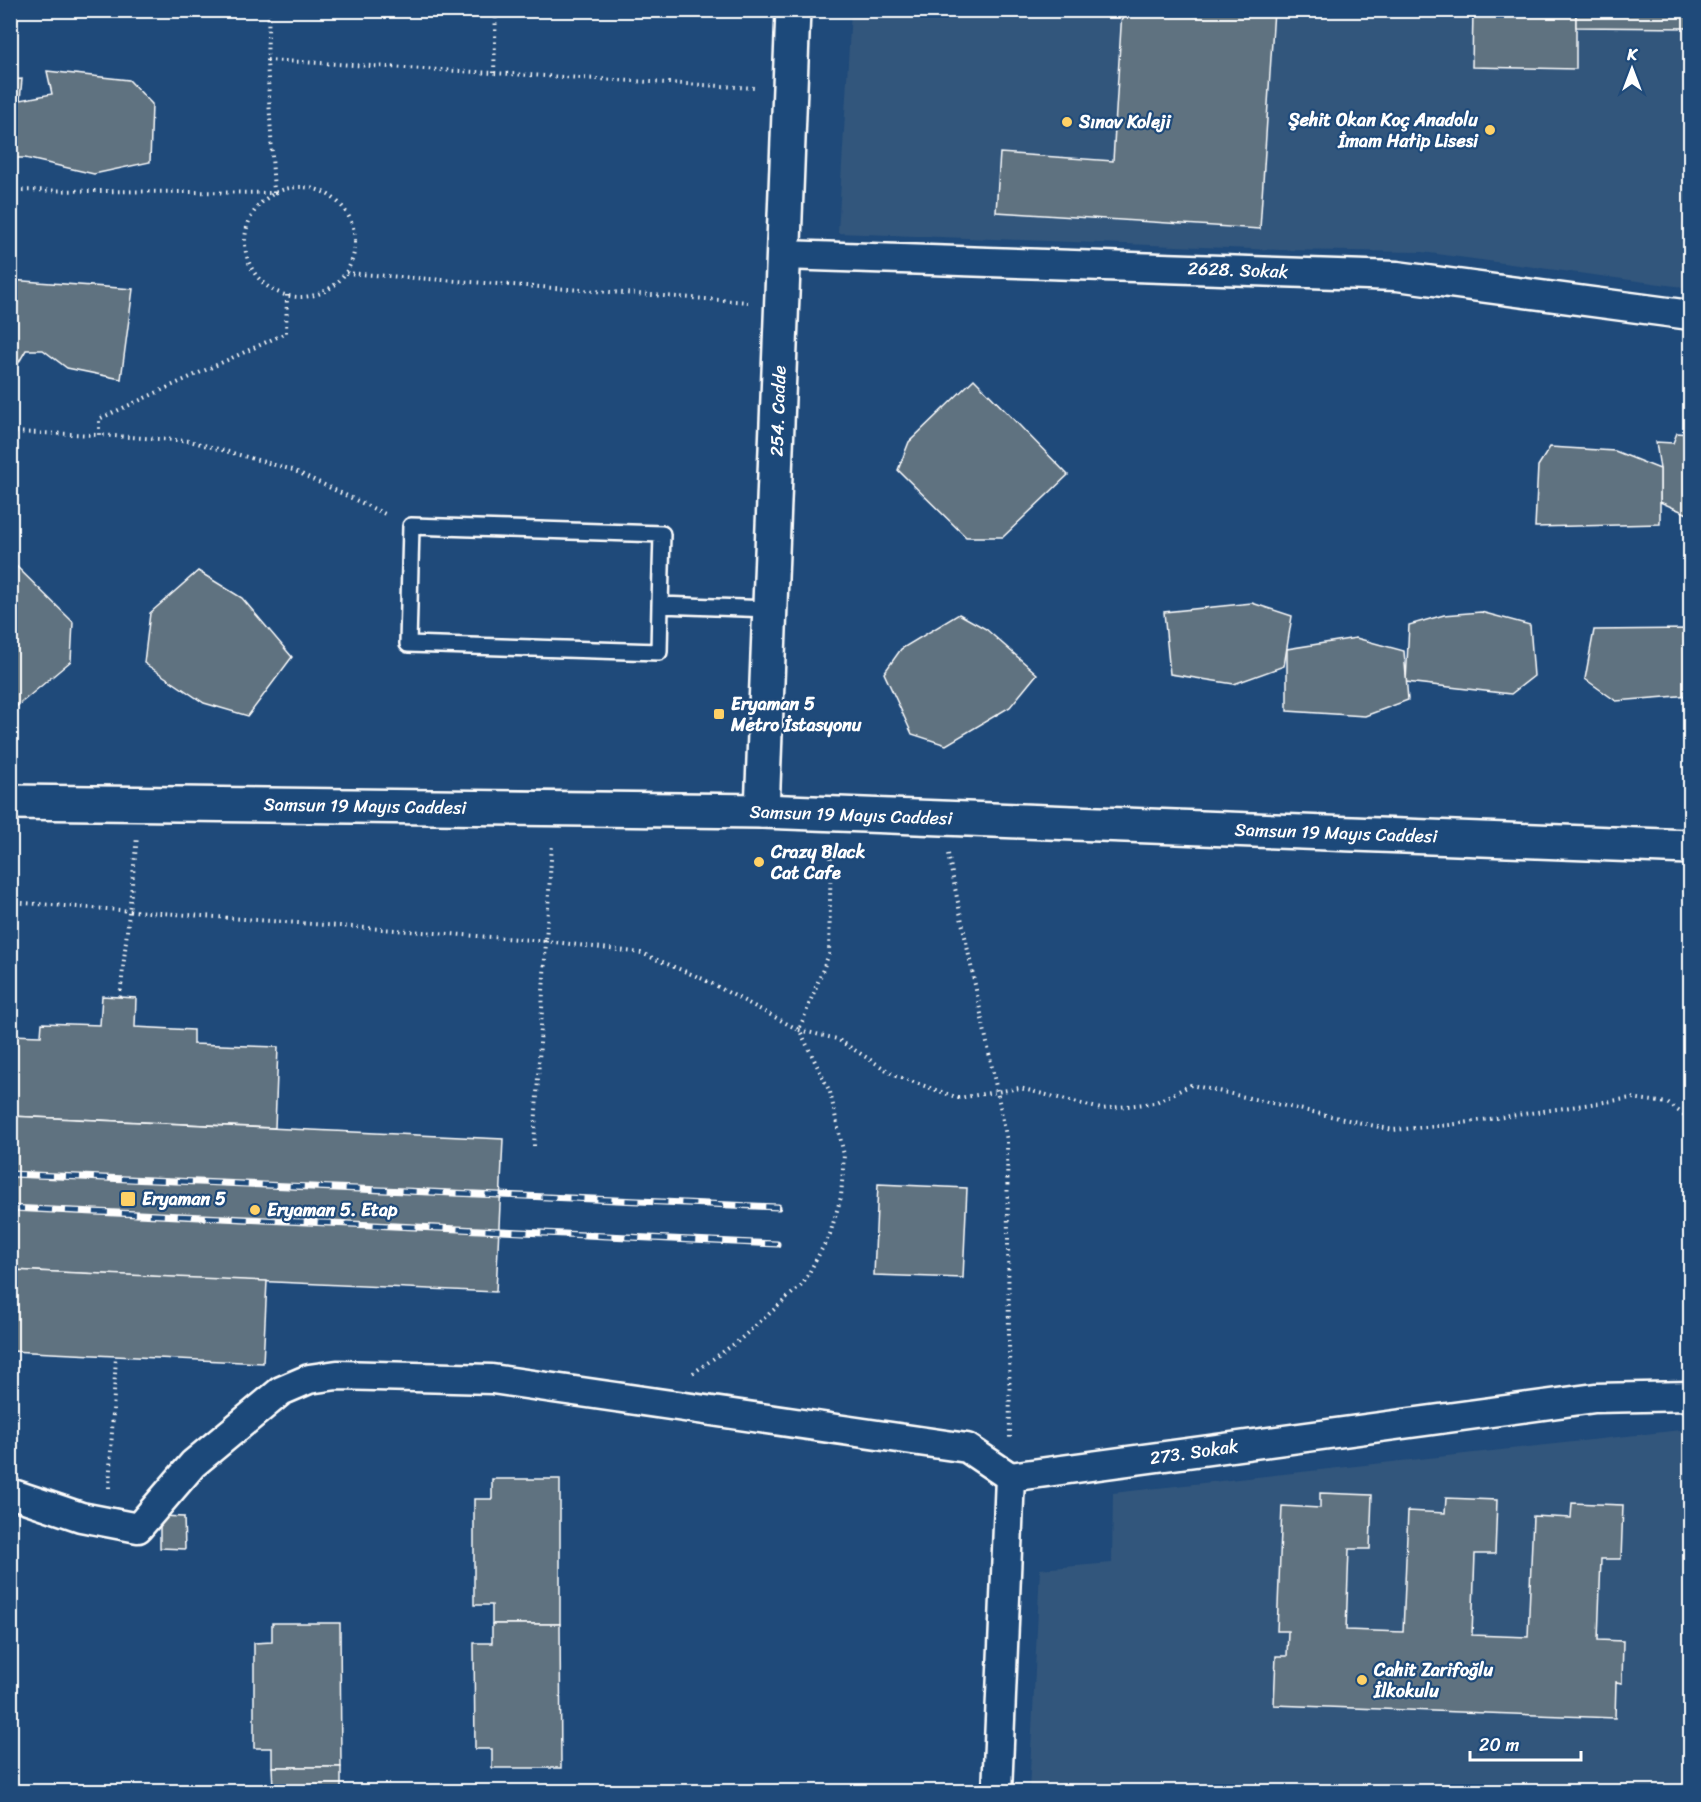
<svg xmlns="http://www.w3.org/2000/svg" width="1701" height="1802" font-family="Sriracha,sans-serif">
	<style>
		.built { fill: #32567c }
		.building { fill: #5f7280; stroke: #fff; stroke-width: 1.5 }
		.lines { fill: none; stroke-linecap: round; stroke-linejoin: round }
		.lane-casing { stroke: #fff; stroke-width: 20 }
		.street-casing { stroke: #fff; stroke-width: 33 }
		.secondary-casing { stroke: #fff; stroke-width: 38 }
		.path { stroke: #fff; stroke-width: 4; stroke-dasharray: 1.5 4.5; stroke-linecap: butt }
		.lane { stroke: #1f4a7a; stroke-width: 15 }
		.street { stroke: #1f4a7a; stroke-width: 28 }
		.secondary { stroke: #1f4a7a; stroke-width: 33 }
		.rail-casing { stroke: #fff; stroke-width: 7 }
		.rail { stroke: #1f4a7a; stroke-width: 4.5; stroke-dasharray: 14; stroke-linecap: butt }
		.poi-dot { fill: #ffd166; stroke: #1f4a7a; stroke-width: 2 }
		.labels { text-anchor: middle; stroke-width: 4.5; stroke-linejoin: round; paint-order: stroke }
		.poi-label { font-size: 18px; font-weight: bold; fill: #fff; stroke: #1f4a7a; text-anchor: start }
		.street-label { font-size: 18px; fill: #fff; stroke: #1f4a7a }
	</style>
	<rect width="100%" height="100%" fill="#1f4a7a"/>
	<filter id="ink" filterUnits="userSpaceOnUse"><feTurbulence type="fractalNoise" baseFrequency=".0167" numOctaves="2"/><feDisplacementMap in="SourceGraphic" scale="12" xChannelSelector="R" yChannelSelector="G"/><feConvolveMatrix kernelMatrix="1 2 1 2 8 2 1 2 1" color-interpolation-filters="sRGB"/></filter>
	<g filter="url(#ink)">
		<g class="built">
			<path d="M851 11H1690V288L1422 252 1281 250 838 233Z"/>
			<path d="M1690 1429V1791L1029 1792 1040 1569 1112 1563 1113 1493Z"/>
		</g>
		<g class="building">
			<path d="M1122 10H1274L1260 229 996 212 1000 153 1113 161Z"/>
			<path d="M1473 10H1576V69L1472 67Z"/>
			<path d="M1576 10H1690V28L1576 27Z"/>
			<path d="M47 71 129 80 152 104 150 162 94 174 25 158H10V80L22 79 20 100 52 94Z"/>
			<path d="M10 280 133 289 121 379 67 368 43 350H26L15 369H10Z"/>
			<path d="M974 379 1068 475 1003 537H966L898 470 909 442Z"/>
			<path d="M1677 433 1690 434V515L1660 502V469L1656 442 1673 443Z"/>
			<path d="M1550 447 1615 451 1660 469V524L1535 527 1538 466Z"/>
			<path d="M10 560 73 622 71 661 10 712Z"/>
			<path d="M198 571 242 598 292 657 248 716 204 703 144 663 150 613Z"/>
			<path d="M1252 603 1292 616 1284 666 1234 684 1170 674 1164 612Z"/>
			<path d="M1481 612 1530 625 1534 676 1511 694 1406 682 1409 625 1444 615Z"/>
			<path d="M959 614 986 629 1037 674 1010 707 946 745 912 734 884 673 901 649Z"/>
			<path d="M1690 629V695L1616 701 1585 679 1594 630Z"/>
			<path d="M1356 638 1404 651 1408 700 1365 716 1287 711V649Z"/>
			<path d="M102 996 136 998 135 1027 193 1030V1044L278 1047 275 1128 10 1116V1035L41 1036 42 1023 100 1025Z"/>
			<path d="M10 1116 503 1139 496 1292 10 1270Z"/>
			<path d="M878 1184 967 1188 963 1278 874 1275Z"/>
			<path d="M10 1270 267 1281 263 1363 10 1351Z"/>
			<path d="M492 1479H560V1624H492V1605H474V1499H492Z"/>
			<path d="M1320 1493 1372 1495 1370 1549H1349L1346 1630 1403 1632 1408 1511 1445 1513 1446 1498 1497 1500 1495 1554H1475L1472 1635 1528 1637 1533 1516 1571 1518 1572 1503 1623 1505 1621 1559H1601L1598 1640 1623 1641 1622 1683 1616 1682 1615 1718 1274 1705 1276 1656H1287L1288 1631H1277L1282 1506 1320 1508Z"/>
			<path d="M160 1516 184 1517 185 1549 160 1548Z"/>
			<path d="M272 1623H340L341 1767H272V1748H254V1643L272 1642Z"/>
			<path d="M492 1624H560L561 1768H492V1749H475L474 1643H492Z"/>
			<path d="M272 1767H341V1792H254V1787H273Z"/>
		</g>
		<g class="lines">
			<defs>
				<path id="lane" d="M660 605 659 652 408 644 411 526 662 534 660 605 770 609"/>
				<g id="street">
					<path d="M784 255 1397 276 1690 315"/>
					<path d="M10 1493 81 1517 138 1528 193 1464 281 1391 309 1379 337 1375 492 1379 967 1448 1010 1477"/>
					<path d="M997 1792 1010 1477 1595 1398 1690 1396"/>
				</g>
				<g id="secondary">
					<path d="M10 802 762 811 1690 847"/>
					<path d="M762 811 793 10"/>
				</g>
			</defs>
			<use href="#lane" class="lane-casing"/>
			<use href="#street" class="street-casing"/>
			<use href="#secondary" class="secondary-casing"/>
			<g class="path">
				<path d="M267 60 755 88"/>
				<path d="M494 73 496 10"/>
				<circle cx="300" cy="242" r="55"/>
				<path d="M10 190 274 193 267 60 269 10"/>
				<path d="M346 273 748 302"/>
				<path d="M287 295 286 333 99 419V435L190 441 293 470 387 515"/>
				<path d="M10 432 99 435"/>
				<path d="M948 854 1007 1140 1010 1438"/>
				<path d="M10 902 546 941 552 843"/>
				<path d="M120 997 137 837"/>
				<path d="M799 1030 837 1039 896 1076 959 1098 1020 1088 1101 1109 1154 1103 1191 1085 1393 1130 1449 1125 1632 1098 1667 1103 1690 1119"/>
				<path d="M534 1146 546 941 641 953 703 979 799 1030 829 954 831 848"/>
				<path d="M693 1373 737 1342 803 1284 830 1234 841 1197 844 1155 830 1092 800 1031"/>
				<path d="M109 1488 116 1356"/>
			</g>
			<use href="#lane" class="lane"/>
			<use href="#street" class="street"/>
			<use href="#secondary" class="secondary"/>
			<defs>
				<g id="rail">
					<path d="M10 1174 778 1207"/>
					<path d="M10 1208 777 1244"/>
				</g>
			</defs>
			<use href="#rail" class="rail-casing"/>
			<use href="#rail" class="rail"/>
		</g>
	</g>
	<g class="poi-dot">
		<circle cx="1067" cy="122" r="6"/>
		<circle cx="1490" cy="130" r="6"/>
		<rect x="713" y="708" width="12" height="12" rx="3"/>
		<circle cx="759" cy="862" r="6"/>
		<rect x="120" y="1191" width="16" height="16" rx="3"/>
		<circle cx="255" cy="1210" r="6"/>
		<circle cx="1362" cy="1680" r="6"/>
	</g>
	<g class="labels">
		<g class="poi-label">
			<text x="1478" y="126" text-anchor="end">Şehit Okan Koç Anadolu<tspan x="1478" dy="21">İmam Hatip Lisesi</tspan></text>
			<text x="1079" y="128">Sınav Koleji</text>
			<text x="731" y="710">Eryaman 5<tspan x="731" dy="21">Metro İstasyonu</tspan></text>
			<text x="771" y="858">Crazy Black<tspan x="771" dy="21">Cat Cafe</tspan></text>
			<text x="142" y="1205">Eryaman 5</text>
			<text x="267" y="1216">Eryaman 5. Etap</text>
			<text x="1374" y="1676">Cahit Zarifoğlu<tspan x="1374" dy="21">İlkokulu</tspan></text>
		</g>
		<g class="street-label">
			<text transform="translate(1238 270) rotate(2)" y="6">2628. Sokak</text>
			<text transform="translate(778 411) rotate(-88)" y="6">254. Cadde</text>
			<text transform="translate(365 806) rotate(1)" y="6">Samsun 19 Mayıs Caddesi</text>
			<text transform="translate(851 815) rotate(2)" y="6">Samsun 19 Mayıs Caddesi</text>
			<text transform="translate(1336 833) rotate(2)" y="6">Samsun 19 Mayıs Caddesi</text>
			<text transform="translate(1194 1452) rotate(-8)" y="6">273. Sokak</text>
		</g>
	</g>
	<rect width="1701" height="1802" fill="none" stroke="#1f4a7a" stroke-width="36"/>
	<rect x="18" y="18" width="1665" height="1766" fill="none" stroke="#fff" stroke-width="2" filter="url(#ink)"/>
	<g transform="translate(1632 69)" stroke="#1f4a7a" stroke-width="4.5" paint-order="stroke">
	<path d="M0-4.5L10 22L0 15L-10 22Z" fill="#ffffff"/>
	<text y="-9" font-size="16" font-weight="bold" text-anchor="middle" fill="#ffffff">K</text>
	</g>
	<path d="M1470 1751v9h111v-9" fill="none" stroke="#ffffff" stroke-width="3"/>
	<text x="1479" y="1751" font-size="18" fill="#ffffff" stroke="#1f4a7a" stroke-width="4.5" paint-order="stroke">20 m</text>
</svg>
